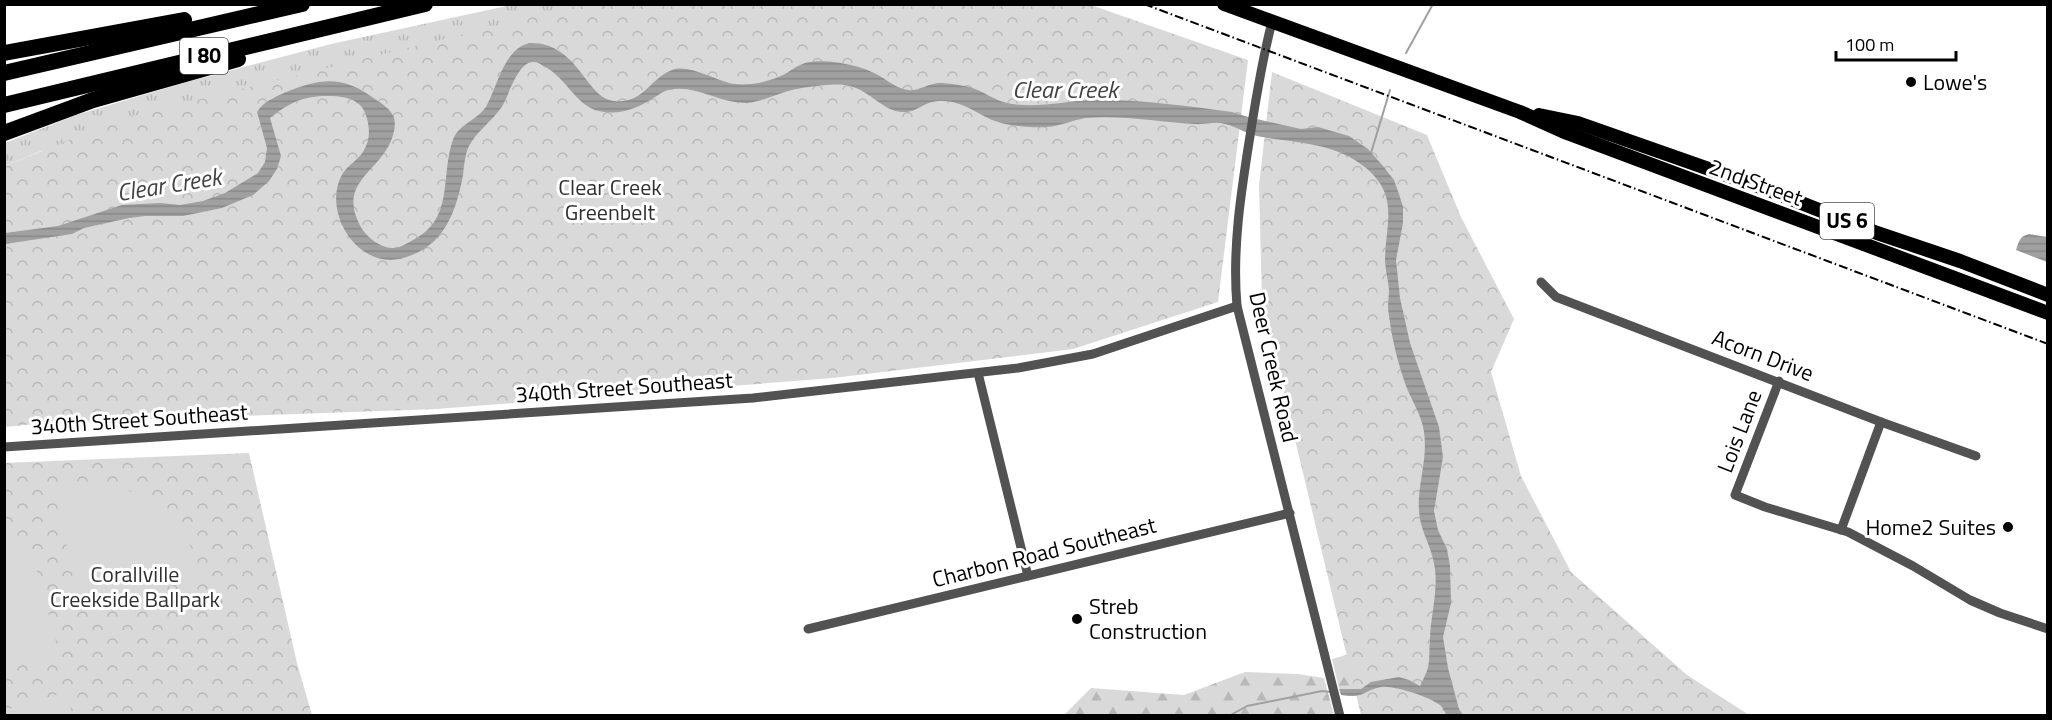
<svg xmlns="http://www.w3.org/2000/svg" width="2052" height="720" font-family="'Titillium Web',sans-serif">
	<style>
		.grass { fill: url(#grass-tufts) }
		.forest { fill: url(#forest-firs) }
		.park { fill: url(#park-crowns) }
		.pitch { fill: #d9d9d9 }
		.water { fill: url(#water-rules) }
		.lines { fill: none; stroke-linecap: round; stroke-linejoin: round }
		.stream { stroke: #a0a0a0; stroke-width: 2 }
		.minor { stroke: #525252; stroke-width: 9 }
		.primary { stroke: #000; stroke-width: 14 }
		.motorway { stroke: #000; stroke-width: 16 }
		.rail { stroke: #000; stroke-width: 2; stroke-dasharray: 9 3 1.5 3; stroke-linecap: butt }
		.poi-dot { fill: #000; stroke: #fff; stroke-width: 2 }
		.labels { text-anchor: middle; stroke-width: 6; stroke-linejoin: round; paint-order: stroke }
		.shield { fill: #fff; stroke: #4c4c4c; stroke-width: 1.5 }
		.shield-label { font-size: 21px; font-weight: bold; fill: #000 }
		.poi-label { font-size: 22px; fill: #000; stroke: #fff; text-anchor: start }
		.street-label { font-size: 22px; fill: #000; stroke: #fff }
		.park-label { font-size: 22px; fill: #303030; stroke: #fff }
		.water-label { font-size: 24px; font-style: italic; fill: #414141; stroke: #fff }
	</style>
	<defs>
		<pattern id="grass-tufts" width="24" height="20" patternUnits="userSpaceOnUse" patternTransform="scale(1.5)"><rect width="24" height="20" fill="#d9d9d9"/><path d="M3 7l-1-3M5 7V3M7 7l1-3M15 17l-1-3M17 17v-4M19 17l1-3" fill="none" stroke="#b8b8b8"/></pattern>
		<pattern id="forest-firs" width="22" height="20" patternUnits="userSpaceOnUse" patternTransform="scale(1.5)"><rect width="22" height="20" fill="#d9d9d9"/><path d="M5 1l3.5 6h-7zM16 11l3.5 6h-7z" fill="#b8b8b8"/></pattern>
		<pattern id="park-crowns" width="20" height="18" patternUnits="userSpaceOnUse" patternTransform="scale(1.5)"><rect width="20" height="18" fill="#d9d9d9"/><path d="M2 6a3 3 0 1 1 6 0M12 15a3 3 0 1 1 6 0" fill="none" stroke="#b8b8b8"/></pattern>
		<pattern id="water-rules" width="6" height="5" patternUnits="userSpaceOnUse" patternTransform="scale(1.5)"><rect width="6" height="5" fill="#a0a0a0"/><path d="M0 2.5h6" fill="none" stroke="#888"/></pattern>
	</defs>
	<rect width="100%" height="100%" fill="#fff"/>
	<path class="grass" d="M511 5H749L41 151 5 166V143L76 115 187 82 331 44Z"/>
	<g class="forest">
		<path d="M1360 651 1362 689H1339L1332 659Z"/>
		<path d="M1245 672 1298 674 1324 678 1334 715H1064L1091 688 1184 695Z"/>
	</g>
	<g class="park">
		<path d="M586 4 1091 5 1248 60 1218 302 1073 349 833 378 436 409 45 423 5 427V166L124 118Z"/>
		<path d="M1272 72 1427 135 1461 217 1514 319 1491 372 1521 476 1571 572 1687 675 1749 715H1361L1262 302 1259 185Z"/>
		<path d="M249 453 297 663 312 715H5L4 463Z"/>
	</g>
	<g class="pitch">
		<path d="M89 482 126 489 156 505 180 526 195 555 200 578 83 609 78 604 55 486Z"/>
		<path d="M28 538 59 653 53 660 5 668V544Z"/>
		<path d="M62 693 69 697 72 715H5V710Z"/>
	</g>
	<g class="water">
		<path d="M529 43C579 42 585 98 614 101 644 104 649 79 672 70 688 64 713 79 729 83 747 87 769 82 785 74 791 70 799 65 805 63 824 58 860 65 876 74 888 80 895 88 908 90 917 92 930 82 942 83 955 84 971 86 982 92 990 96 998 101 1007 103 1035 109 1064 101 1092 100 1136 99 1189 106 1232 112L1248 117 1301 129 1318 127 1349 136 1368 149 1383 166 1394 180 1399 194 1403 207V223L1396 260 1400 298 1410 343 1439 427 1443 457 1434 511 1438 530 1447 549 1450 566 1451 603 1443 637 1448 668 1459 709 1463 715H1447C1445 713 1444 710 1442 707 1434 698 1394 685 1381 687 1362 691 1364 699 1341 695L1339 689H1361L1371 682 1399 677 1409 680 1420 686C1423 680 1426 674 1428 668 1430 658 1429 648 1430 638 1431 612 1440 585 1433 559 1429 542 1420 529 1419 511 1417 485 1428 460 1424 432 1422 416 1412 401 1406 386 1397 361 1391 335 1388 308 1388 302 1389 295 1389 289 1388 279 1385 269 1385 259 1386 222 1399 196 1366 168 1336 143 1298 143 1262 137 1248 135 1238 127 1225 124 1215 121 1205 125 1195 124 1159 122 1123 115 1086 118 1073 120 1060 126 1047 127 1036 128 1009 126 998 122 979 116 964 101 943 101 925 100 919 111 906 112 883 114 869 87 844 85 831 83 797 88 785 92 772 96 760 102 747 103 720 104 695 84 669 90 664 90 656 97 652 99 637 108 622 114 605 112 576 110 568 77 543 66 540 64 538 62 534 62 517 61 509 97 501 108 492 121 476 132 469 146 465 154 464 166 463 175 457 208 446 242 412 255 395 262 381 262 365 252 341 237 327 199 343 173 348 165 358 160 363 152 369 142 370 134 368 123 365 103 353 97 333 96 306 95 291 101 270 118L281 156 277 169 269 181 253 195 222 208 183 216H145L129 218 84 228 72 234 5 244V233L58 226 122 205 160 203 180 205 203 201 225 193 258 173 265 162 267 148 257 112C263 102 275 97 286 92 321 78 343 75 375 99 382 104 391 109 394 118 395 121 395 127 394 131 386 172 333 179 362 229 368 238 381 248 392 248 399 249 407 243 413 240 455 219 440 175 453 140 458 124 480 119 487 105 498 84 504 50 529 43Z"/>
		<path d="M2029 234 2047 237V262L2016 250C2019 241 2020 236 2029 234Z"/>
	</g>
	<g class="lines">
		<g class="stream">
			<path d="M1406 53 1433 4"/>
			<path d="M1371 153 1390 90"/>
			<path d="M1229 716 1247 706 1322 691 1331 692"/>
		</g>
		<g class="minor">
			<path d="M1272 22C1262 60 1256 98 1250 136 1241 192 1232 249 1237 306L1340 716"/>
			<path d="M1541 282 1556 297 1881 422 1976 456"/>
			<path d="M978 373 1028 576"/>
			<path d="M1779 381 1735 495 1765 507 1848 532 1913 566 1970 600 2000 613 2048 629"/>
			<path d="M4 447 753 398 1018 368 1093 354 1237 306"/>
			<path d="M1841 530 1881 422"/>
			<path d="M808 629 1290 513"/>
		</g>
		<g class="primary">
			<path d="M1224 4 1520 112 1567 133 2048 313"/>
			<path d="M1539 115 1578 123 1766 189 1877 233 1960 261 2048 295"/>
		</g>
		<g class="motorway">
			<path d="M4 53 184 20"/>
			<path d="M4 73 302 4"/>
			<path d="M4 105 425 4"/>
			<path d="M4 133 93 100 238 59"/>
		</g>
		<path class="rail" d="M1144 4 2048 344"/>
	</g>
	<g class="poi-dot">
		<circle cx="1911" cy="82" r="6"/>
		<circle cx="2008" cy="527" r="6"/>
		<circle cx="1077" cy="619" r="6"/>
	</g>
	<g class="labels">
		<g class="shield">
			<rect x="180" y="38" width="48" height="36" rx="4.5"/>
			<rect x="1820" y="203" width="54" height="36" rx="4.5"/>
		</g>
		<g class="shield-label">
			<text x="204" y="63">I 80</text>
			<text x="1847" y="228">US 6</text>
		</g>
		<g class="poi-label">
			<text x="1923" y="90">Lowe's</text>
			<text x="1996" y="535" text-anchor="end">Home2 Suites</text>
			<text x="1089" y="614">Streb<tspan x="1089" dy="25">Construction</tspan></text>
		</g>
		<g class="street-label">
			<text transform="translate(1756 182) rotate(20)" y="8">2nd Street</text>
			<text transform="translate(1763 355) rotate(21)" y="8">Acorn Drive</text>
			<text transform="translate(1274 367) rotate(77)" y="8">Deer Creek Road</text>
			<text transform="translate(624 387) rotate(-4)" y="8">340th Street Southeast</text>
			<text transform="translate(139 419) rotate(-4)" y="8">340th Street Southeast</text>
			<text transform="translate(1739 431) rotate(-69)" y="8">Lois Lane</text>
			<text transform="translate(1044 552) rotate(-14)" y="8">Charbon Road Southeast</text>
		</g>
		<g class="park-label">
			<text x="610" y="195">Clear Creek<tspan x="610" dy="25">Greenbelt</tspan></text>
			<text x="135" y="582">Corallville<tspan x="135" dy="25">Creekside Ballpark</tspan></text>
		</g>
		<g class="water-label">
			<text x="1065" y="98">Clear Creek</text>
			<text transform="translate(169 185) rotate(-9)" y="8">Clear Creek</text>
		</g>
	</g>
	<rect width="2052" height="720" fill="none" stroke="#000000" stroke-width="12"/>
	<path d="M1836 51v9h120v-9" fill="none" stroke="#000000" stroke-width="3"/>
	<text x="1845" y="51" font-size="18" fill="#000000" stroke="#ffffff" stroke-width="4.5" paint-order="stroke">100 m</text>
</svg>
